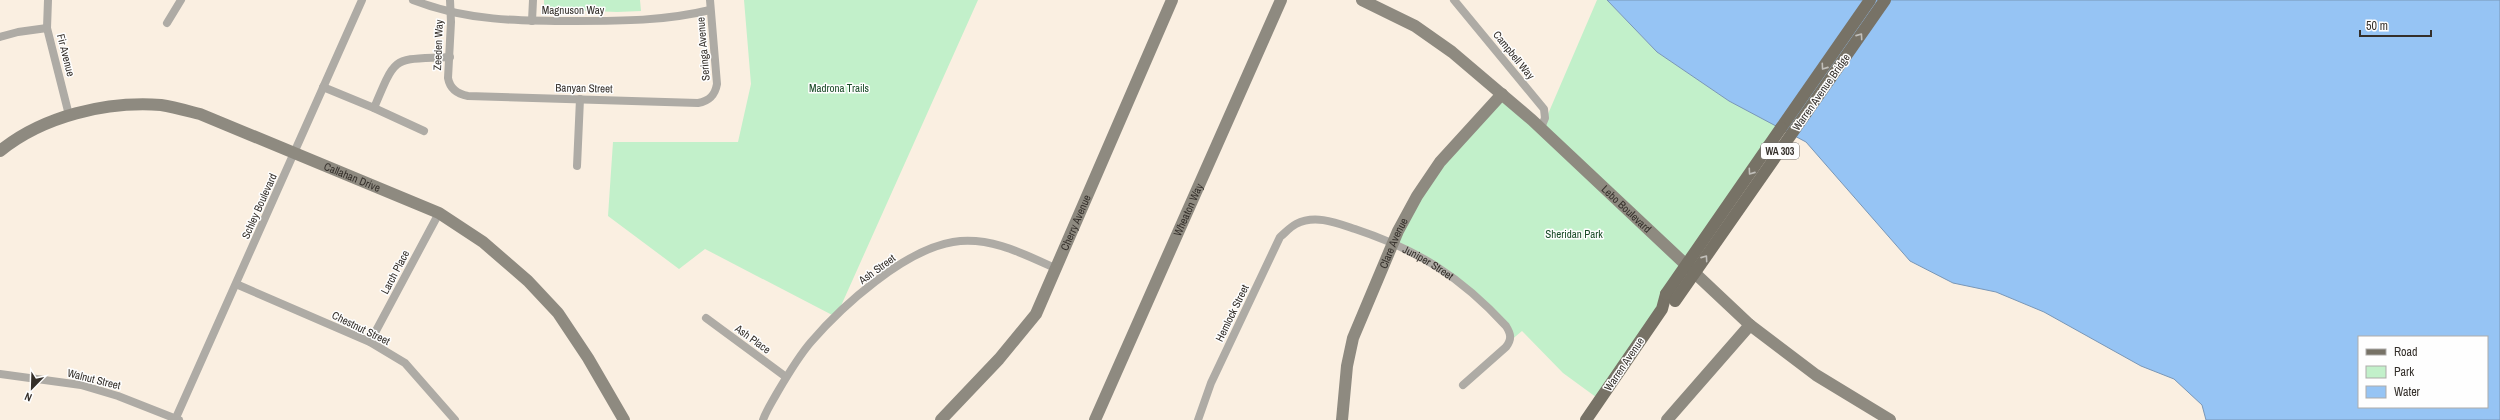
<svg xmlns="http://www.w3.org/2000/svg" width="2500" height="420" font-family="'Archivo Narrow',sans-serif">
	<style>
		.green { fill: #c2f0ca }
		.water { fill: #96c4f4; stroke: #7997b7; fill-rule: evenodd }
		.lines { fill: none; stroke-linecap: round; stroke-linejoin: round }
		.street { stroke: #aeaba5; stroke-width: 8 }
		.secondary { stroke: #8e8a80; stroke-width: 12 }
		.primary { stroke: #777266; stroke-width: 12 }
		.primary-bridge { stroke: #777266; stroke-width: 12 }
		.oneway { stroke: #c1bfba }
		.labels { text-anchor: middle; stroke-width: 3; stroke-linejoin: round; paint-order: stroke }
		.shield { fill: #fefefe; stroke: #716d6a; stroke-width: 1 }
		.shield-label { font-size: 10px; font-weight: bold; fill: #342f2a }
		.street-label { font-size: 11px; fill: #342f2a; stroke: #fefefe }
		.park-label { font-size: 11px; fill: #1a4c28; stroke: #fefefe }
	</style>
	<rect width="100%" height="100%" fill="#faefe1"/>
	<g class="green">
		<path d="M544 0H640L641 11 617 12 544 9Z"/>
		<path d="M744 0H978L836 317 705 249 679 269 608 216 613 142H738L751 84Z"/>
		<path d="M1597 0H1607L1657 52 1729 101 1781 128 1600 400 1563 373 1522 331 1510 341 1511 333 1466 287 1393 242 1410 207 1502 94 1542 128Z"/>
	</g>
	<path class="water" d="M1607 0H2500V420H2206L2202 405 2174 379 2141 366 2044 312 1996 292 1953 283 1910 261 1806 142 1729 101 1657 52ZM2359 337H2487V407H2359Z"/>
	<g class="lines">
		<g class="street">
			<path d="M48 0 47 28 69 115"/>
			<path d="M413 0C466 21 519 21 575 21 621 21 665 21 710 10"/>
			<path d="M450 0 451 22 448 78C450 89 457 94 468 96L698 103C710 101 715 95 717 84L710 0"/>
			<path d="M1454 0 1544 109 1545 118 1541 128"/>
			<path d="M532 21 533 0"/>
			<path d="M167 23 181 0"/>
			<path d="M0 37 18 32 47 28"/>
			<path d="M323 87 374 108C397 53 393 60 450 57"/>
			<path d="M374 108 424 131"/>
			<path d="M577 166 580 99"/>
			<path d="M236 284 370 342 405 363 455 420"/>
			<path d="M706 318 786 377"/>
			<path d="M370 342 439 213"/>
			<path d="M0 374 81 385 118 396 179 420"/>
			<path d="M175 420 362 0"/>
			<path d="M763 420C766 411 772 402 777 393 787 376 798 357 811 342 842 306 904 250 953 242 990 236 1024 254 1057 269"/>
			<path id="s1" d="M1198 420 1211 383 1280 237C1285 233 1290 227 1296 224 1315 214 1337 223 1355 229 1418 250 1461 277 1506 326 1511 334 1512 339 1506 347L1463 385"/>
		</g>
		<g class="secondary">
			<path id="s2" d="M1362 0 1415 26 1452 52 1532 120 1750 325 1816 375 1890 420"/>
			<path id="s3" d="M0 151C43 116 106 101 161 105 174 107 188 111 200 114L439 213 483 242 528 281 558 313 588 358 624 420"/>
			<path id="s4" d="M941 420 999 359 1036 314 1172 0"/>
			<path id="s5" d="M1095 420 1281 0"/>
			<path id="s6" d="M1342 420 1347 366 1353 338 1398 231 1417 196 1440 162 1502 94"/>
			<path d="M1667 420 1750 325"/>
		</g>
		<g class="primary">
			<path d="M1781 128 1870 0"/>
			<path d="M1586 420 1662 309 1666 294"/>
		</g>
		<g class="primary-bridge">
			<path d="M1666 294 1781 128"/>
			<path d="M1675 301 1885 0"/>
		</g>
	</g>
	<defs><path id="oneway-chevron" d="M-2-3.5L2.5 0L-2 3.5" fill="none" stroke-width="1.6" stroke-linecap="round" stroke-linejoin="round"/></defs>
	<g class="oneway">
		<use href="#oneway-chevron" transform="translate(1860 36) rotate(-55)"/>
		<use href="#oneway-chevron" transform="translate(1824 67) rotate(125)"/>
		<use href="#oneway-chevron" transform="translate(1751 172) rotate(125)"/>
		<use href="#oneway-chevron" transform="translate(1705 258) rotate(-55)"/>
	</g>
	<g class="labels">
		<rect class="shield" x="1761" y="143" width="38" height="16" rx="3"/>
		<g class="shield-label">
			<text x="1780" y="155">WA 303</text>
		</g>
		<g class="street-label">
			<text x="573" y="14">Magnuson Way</text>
			<text transform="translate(438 45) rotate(-88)" y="4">Zeeden Way</text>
			<text transform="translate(703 49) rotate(-95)" y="4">Seringa Avenue</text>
			<text transform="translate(66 55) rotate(76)" y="4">Fir Avenue</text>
			<text transform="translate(1514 55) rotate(51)" y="4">Campbell Way</text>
			<text transform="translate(584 88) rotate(1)" y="4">Banyan Street</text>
			<text transform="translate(1821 92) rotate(-55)" y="4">Warren Avenue Bridge</text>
			<text dy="4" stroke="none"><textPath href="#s3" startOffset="376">Callahan Drive</textPath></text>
			<text transform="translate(259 206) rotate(-66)" y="4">Schley Boulevard</text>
			<text dy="4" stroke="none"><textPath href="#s2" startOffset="339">Lebo Boulevard</textPath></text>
			<text dy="4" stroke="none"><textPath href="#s5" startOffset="230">Wheaton Way</textPath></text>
			<text dy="4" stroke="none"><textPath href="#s4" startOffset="242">Cherry Avenue</textPath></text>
			<text dy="4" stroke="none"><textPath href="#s6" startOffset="186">Clare Avenue</textPath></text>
			<text dy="4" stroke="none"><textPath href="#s1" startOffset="363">Juniper Street</textPath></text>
			<text transform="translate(877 269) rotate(-36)" y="4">Ash Street</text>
			<text transform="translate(395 272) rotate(-62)" y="4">Larch Place</text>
			<text transform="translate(1232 313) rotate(-64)" y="4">Hemlock Street</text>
			<text transform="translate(361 328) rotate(26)" y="4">Chestnut Street</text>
			<text transform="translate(753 339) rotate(36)" y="4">Ash Place</text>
			<text transform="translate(1624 364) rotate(-56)" y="4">Warren Avenue</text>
			<text transform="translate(94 379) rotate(14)" y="4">Walnut Street</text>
		</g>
		<g class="park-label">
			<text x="839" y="92">Madrona Trails</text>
			<text x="1574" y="238">Sheridan Park</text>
		</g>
	</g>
	<rect x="2358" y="336" width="130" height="72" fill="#fefefe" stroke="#adaba9"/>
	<rect x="2366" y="349" width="20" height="6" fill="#777266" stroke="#adaba9"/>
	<text x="2394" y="356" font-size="12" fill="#342f2a">Road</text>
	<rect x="2366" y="366" width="20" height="12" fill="#c2f0ca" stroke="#adaba9"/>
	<text x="2394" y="376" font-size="12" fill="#342f2a">Park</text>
	<rect x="2366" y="386" width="20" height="12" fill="#96c4f4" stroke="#adaba9"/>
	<text x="2394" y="396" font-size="12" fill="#342f2a">Water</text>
	<g transform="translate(32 388) rotate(203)" stroke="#fefefe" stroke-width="3" paint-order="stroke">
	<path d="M0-3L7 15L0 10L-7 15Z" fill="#342f2a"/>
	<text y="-6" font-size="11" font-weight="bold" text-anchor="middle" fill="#342f2a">N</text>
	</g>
	<path d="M2360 30v6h71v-6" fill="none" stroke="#342f2a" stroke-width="2"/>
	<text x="2366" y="30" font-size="12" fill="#342f2a" stroke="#fefefe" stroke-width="3" paint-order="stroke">50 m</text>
</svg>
